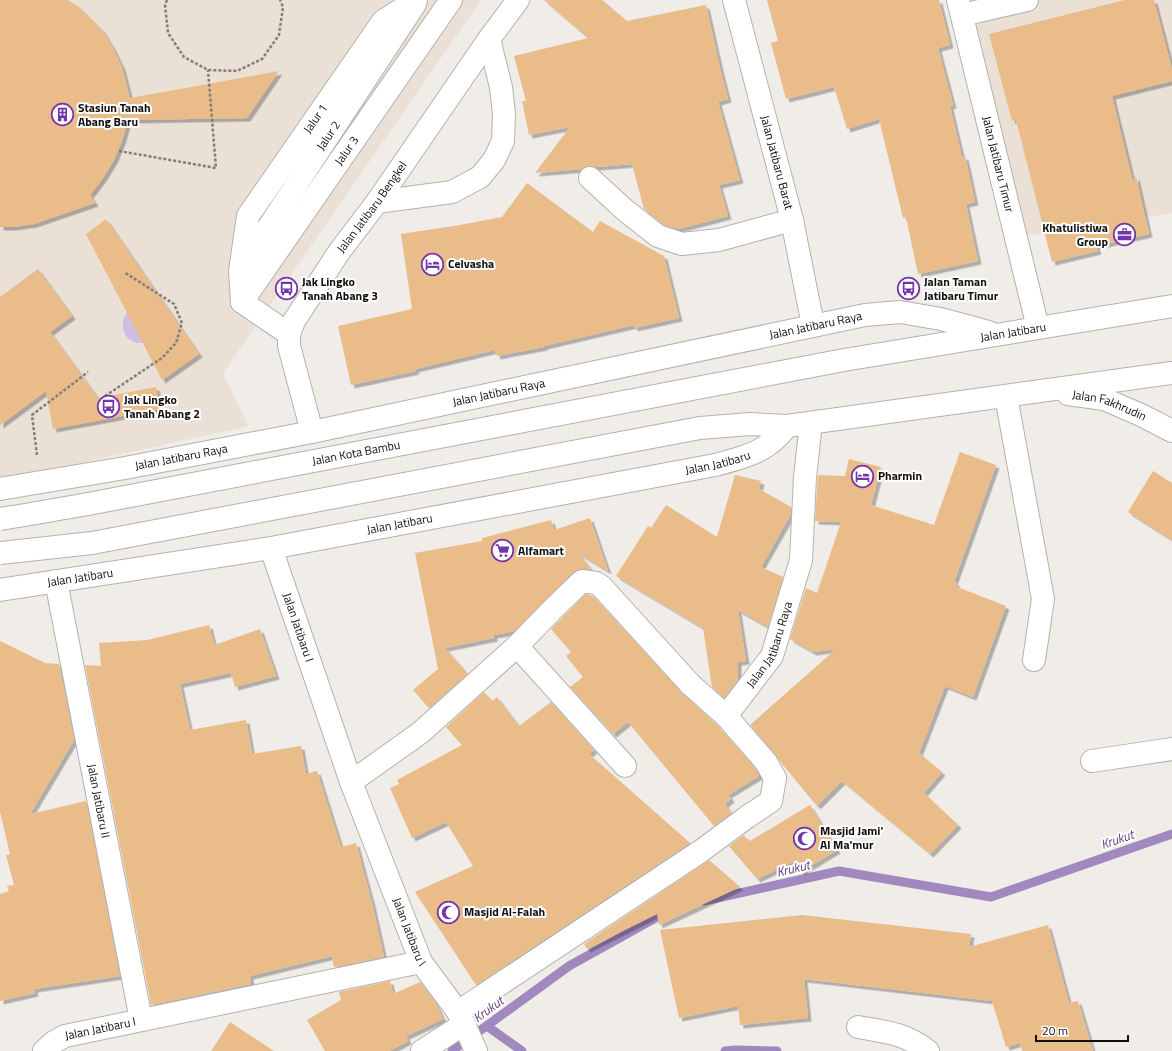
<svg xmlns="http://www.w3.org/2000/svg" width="1172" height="1051" font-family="'Titillium Web',sans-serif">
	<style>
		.built { fill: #eae0d5 }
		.green { fill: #cfbee6 }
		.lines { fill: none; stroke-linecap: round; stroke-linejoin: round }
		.stream { stroke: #a189bf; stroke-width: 9 }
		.building { fill: #e9bc89; filter: url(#shadow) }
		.minor-casing { stroke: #b5b1ac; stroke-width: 24 }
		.major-casing { stroke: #b5b1ac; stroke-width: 24 }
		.path { stroke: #817e7b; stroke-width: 2.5; stroke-dasharray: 3 2; stroke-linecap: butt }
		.minor { stroke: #fff; stroke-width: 22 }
		.major { stroke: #fff; stroke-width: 22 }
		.major-bridge-casing { stroke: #b5b1ac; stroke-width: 24; stroke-linecap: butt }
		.major-bridge { stroke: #fff; stroke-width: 22 }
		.labels { text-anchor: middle; stroke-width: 4; stroke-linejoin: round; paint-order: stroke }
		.poi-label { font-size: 12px; font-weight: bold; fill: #110f0e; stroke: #fff; text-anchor: start }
		.street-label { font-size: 12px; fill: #110f0e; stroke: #fff }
		.water-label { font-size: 13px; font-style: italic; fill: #603e83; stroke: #fff }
	</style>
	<defs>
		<filter id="shadow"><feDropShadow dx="3.5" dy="3.5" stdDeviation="0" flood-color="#0004"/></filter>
	</defs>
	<rect width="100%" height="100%" fill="#f0ece7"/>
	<g class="built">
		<path d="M0 0H481L223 373 248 426 0 481Z"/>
		<path d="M970 0H1172V213L1020 237Z"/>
	</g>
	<path class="green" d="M128 311 146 343H136L127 338 123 329V320Z"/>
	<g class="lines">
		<g class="stream">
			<path d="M704 901 839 871 991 897 1172 834"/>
			<path d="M487 1026 522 1051"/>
			<path d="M452 1051 569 966 668 911"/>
			<path d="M725 1051 735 1050 777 1051"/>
		</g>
	</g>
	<g class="building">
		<path d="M0 0H68L79 7 102 30 113 48 122 67 130 98 279 71 247 118 128 120 122 141 114 160 103 178 90 195 95 203 34 224 13 227H0Z"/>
		<path d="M544 0H602L627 21 706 5 721 72 728 99 718 102 740 180 719 185 728 216 678 229 664 225 644 209 632 164 596 167 592 166H587L582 169 535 173 570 127 529 135 522 101H526L514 56 588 38Z"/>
		<path d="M767 0H939L950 45 938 48 953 105 950 106 962 157 965 156 975 202 966 204 978 261 918 274 906 217 903 218 879 119 847 129 834 87 786 99 771 43 778 41Z"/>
		<path d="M1125 0H1154L1172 69V81L1112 96 1133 182 1136 176 1149 234 1096 246 1098 251 1052 262 1016 120 1012 121 989 34Z"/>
		<path d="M527 183 593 232 600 221 664 256 679 318 634 328V325L544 346V347L497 356 495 350 415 369 416 371 351 385 338 326 412 309 401 234 454 226 502 217Z"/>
		<path d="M106 219 199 354 162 380 86 234Z"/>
		<path d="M38 269 72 316 50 332 98 398 156 387 160 409 53 429 46 391 0 425V297Z"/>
		<path d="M960 452 996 465 954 582 957 583 955 586 1006 606 973 697 945 686 919 753 942 772 924 793 958 825 930 854 842 781 817 806 750 725 836 649 813 652 790 639 806 588 817 593 841 522 815 521 818 475 845 476 849 459 881 467 871 505 934 525Z"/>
		<path d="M1153 471 1172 483V540L1128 512Z"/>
		<path d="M735 475 761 481 759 489 791 507V514L761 567 783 577 768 627 738 610 746 661 738 662V680L724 698 712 687 703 628 616 576 648 526 651 528 666 505 717 537Z"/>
		<path d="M590 518 608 571 578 553 592 570 578 569 573 572 515 631 494 635V638L445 648 468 674 429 708 413 690 438 669 415 553 482 541V538L551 520 554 530Z"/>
		<path d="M586 594 593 596 682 693 717 725 756 769 759 776 728 795 731 799 725 804 731 813 714 826 628 722 613 734 570 687 583 677 566 656 571 652 551 629Z"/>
		<path d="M209 625 214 645 260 629 276 676 235 687 231 673 180 684 190 730 246 720 252 754 301 746 306 774 317 771 341 847 356 843 372 903 384 957 334 967 332 956 250 976 251 984 151 1005 85 665 101 666 99 643 147 640Z"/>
		<path d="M0 641 45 663 59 664 74 740 30 814 86 801 120 976 34 989 35 993 0 1001V894L9 891 7 886 14 885 6 855 10 854 0 812Z"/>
		<path d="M484 692 492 701 497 697 519 726 551 702 594 750 589 754 690 843 476 985 415 892 473 866 446 822 412 838 390 788 399 784 397 780 462 745 446 727Z"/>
		<path d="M810 805 837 850 801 872 794 861 757 879 729 846 744 835 748 842Z"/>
		<path d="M709 860 740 887 659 925 657 914 587 949 584 944Z"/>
		<path d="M802 915 971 934 969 947 1048 925 1069 1003 1078 1001 1093 1051H1022L1020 1043 1006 1047 992 1001 804 979 808 1018 740 1025 738 1006 679 1018 660 930Z"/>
		<path d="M390 981 393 994 420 982 434 1000 443 1019 406 1036 408 1041 389 1051H325L307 1020 341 1000 339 992Z"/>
		<path d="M230 1022 274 1051H211Z"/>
	</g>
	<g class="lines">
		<defs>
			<g id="minor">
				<path id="s1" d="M734 0 792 220 813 325"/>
				<path id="s2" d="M958 0 1038 328"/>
				<path d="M962 15 1027 0"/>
				<path d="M590 178 626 211 658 236 682 244 719 240 792 220"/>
				<path d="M377 202 452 192 480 177 494 160 503 141 504 114 501 87 489 39"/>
				<path id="s3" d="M243 266 415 4"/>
				<path id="s4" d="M242 302 451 0"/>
				<path id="s5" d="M242 302 240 271 248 216 383 21 416 0"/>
				<path d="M242 302 289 334"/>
				<path d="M1006 396 1043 599 1034 660"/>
				<path id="s6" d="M312 432 289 346V334L294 321 339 252 377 202 489 39 518 0"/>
				<path id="s7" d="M271 548 351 782 421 962 458 1012 464 1024 422 1051"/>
				<path id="s8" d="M56 581 141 1020"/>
				<path id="s9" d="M726 716 772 656 801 560 805 477 811 423"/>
				<path d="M1092 761 1172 749"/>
				<path d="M351 782 420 733 517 646 625 766"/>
				<path d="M458 1012 701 851 747 817 771 801 775 778 766 762 726 716 691 685 601 586 596 583 582 581 553 609 517 646"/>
				<path d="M464 1024 476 1051"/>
				<path d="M858 1027C887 1032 904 1033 928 1051"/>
				<path id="s10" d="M44 1051 54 1042 65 1036 421 962"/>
			</g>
			<g id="major">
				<path id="s11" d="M1068 394 1104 399 1141 415 1172 431"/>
				<path id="s12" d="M0 489 125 468 312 432 865 315 900 312 941 319 989 332"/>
				<path id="s13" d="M88 504 844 360 1172 306"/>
				<path d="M92 543 700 428 750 424 787 426 1172 373"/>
				<path id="s14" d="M0 590 271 548 715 465C745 457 768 452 787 426"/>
			</g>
		</defs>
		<use href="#minor" class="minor-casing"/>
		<use href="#major" class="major-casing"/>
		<g class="path">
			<path d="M167 0 165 5 168 33 184 57 208 70 237 71 262 59 279 35 283 7 280 0"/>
			<path d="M119 151 216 168 208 70"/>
			<path d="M105 396 162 358 176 343 182 323 174 304 124 272"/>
			<path d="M37 455 32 415 88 372"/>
		</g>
		<use href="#minor" class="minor"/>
		<use href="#major" class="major"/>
		<defs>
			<g id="major-bridge">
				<path d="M0 519 19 516 88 504"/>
				<path d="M0 553 92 543"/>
			</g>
		</defs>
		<use href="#major-bridge" class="major-bridge-casing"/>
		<use href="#major-bridge" class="major-bridge"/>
	</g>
	<defs>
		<symbol id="building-ring" viewBox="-11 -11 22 22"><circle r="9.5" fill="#fff" stroke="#7335aa" stroke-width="1.5"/><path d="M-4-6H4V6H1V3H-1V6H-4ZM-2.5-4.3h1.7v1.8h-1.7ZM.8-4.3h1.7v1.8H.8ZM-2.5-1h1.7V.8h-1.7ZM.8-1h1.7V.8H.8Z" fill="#7335aa"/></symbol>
		<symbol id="office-ring" viewBox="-11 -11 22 22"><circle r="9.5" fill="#fff" stroke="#7335aa" stroke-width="1.5"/><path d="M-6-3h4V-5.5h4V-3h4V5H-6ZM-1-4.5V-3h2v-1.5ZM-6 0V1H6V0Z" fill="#7335aa"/></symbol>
		<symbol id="hotel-ring" viewBox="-11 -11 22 22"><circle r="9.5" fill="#fff" stroke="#7335aa" stroke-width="1.5"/><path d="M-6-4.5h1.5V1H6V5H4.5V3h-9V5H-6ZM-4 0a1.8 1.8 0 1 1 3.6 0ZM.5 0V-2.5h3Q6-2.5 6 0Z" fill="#7335aa"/></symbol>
		<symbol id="bus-ring" viewBox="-11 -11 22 22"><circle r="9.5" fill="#fff" stroke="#7335aa" stroke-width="1.5"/><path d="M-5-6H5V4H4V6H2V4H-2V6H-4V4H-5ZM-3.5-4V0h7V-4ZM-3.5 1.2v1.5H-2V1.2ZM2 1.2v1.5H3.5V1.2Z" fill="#7335aa"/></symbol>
		<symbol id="supermarket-ring" viewBox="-11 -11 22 22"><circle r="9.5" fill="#fff" stroke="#7335aa" stroke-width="1.5"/><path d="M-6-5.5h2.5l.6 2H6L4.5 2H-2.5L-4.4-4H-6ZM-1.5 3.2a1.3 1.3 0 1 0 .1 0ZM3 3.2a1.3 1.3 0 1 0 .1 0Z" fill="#7335aa"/></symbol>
		<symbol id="mosque-ring" viewBox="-11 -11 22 22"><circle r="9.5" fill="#fff" stroke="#7335aa" stroke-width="1.5"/><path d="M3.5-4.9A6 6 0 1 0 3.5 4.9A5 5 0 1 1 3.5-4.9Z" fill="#7335aa"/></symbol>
	</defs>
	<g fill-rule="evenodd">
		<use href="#building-ring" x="50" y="102" width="25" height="25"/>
		<use href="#office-ring" x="1112" y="222" width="25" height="25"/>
		<use href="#hotel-ring" x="420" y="252" width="25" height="25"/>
		<use href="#bus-ring" x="274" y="276" width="25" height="25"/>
		<use href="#bus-ring" x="896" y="276" width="25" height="25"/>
		<use href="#bus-ring" x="96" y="394" width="25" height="25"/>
		<use href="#hotel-ring" x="850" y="464" width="25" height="25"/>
		<use href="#supermarket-ring" x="490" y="538" width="25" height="25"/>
		<use href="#mosque-ring" x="792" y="826" width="25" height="25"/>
		<use href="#mosque-ring" x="436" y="900" width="25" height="25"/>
	</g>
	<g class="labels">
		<g class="poi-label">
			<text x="78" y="112">Stasiun Tanah<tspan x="78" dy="14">Abang Baru</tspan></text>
			<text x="1108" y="232" text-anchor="end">Khatulistiwa<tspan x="1108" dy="14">Group</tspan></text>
			<text x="448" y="268">Celvasha</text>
			<text x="302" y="286">Jak Lingko<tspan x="302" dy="14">Tanah Abang 3</tspan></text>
			<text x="924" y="286">Jalan Taman<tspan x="924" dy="14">Jatibaru Timur</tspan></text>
			<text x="124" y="404">Jak Lingko<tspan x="124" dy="14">Tanah Abang 2</tspan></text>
			<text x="878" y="480">Pharmin</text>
			<text x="518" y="555">Alfamart</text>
			<text x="820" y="835">Masjid Jami'<tspan x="820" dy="14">Al Ma'mur</tspan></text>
			<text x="464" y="916">Masjid Al-Falah</text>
		</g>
		<g class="street-label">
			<text dy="4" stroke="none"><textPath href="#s5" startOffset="205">Jalur 1</textPath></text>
			<text dy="4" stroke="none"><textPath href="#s3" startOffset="156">Jalur 2</textPath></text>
			<text dy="4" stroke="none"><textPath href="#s4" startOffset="184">Jalur 3</textPath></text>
			<text dy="4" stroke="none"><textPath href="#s1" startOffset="168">Jalan Jatibaru Barat</textPath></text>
			<text dy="4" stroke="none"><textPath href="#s2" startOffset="169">Jalan Jatibaru Timur</textPath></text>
			<text dy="4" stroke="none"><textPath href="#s6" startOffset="253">Jalan Jatibaru Bengkel</textPath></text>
			<text dy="4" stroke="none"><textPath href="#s12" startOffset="832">Jalan Jatibaru Raya</textPath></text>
			<text dy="4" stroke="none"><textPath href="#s13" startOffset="941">Jalan Jatibaru</textPath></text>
			<text dy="4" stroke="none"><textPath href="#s12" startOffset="508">Jalan Jatibaru Raya</textPath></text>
			<text dy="4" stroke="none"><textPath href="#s11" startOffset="43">Jalan Fakhrudin</textPath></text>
			<text dy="4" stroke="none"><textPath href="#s13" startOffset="273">Jalan Kota Bambu</textPath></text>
			<text dy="4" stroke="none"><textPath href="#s12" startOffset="184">Jalan Jatibaru Raya</textPath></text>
			<text dy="4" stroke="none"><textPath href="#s14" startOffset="729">Jalan Jatibaru</textPath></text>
			<text dy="4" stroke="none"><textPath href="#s14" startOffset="405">Jalan Jatibaru</textPath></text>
			<text dy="4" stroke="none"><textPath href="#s14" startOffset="81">Jalan Jatibaru</textPath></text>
			<text dy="4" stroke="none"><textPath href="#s7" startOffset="84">Jalan Jatibaru I</textPath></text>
			<text dy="4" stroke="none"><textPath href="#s9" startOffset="85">Jalan Jatibaru Raya</textPath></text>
			<text dy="4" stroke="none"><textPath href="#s8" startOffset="224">Jalan Jatibaru II</textPath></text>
			<text dy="4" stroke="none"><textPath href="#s7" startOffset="408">Jalan Jatibaru I</textPath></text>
			<text dy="4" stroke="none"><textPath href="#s10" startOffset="62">Jalan Jatibaru I</textPath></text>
		</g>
		<g class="water-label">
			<text transform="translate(1117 839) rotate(-19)" y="5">Krukut</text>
			<text transform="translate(793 868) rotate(-13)" y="5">Krukut</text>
			<text transform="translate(488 1009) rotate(-36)" y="5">Krukut</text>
		</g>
	</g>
	<path d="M1036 1035v6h92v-6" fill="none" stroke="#110f0e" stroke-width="2"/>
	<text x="1042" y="1035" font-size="12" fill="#110f0e" stroke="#ffffff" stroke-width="3" paint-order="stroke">20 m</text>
</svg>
